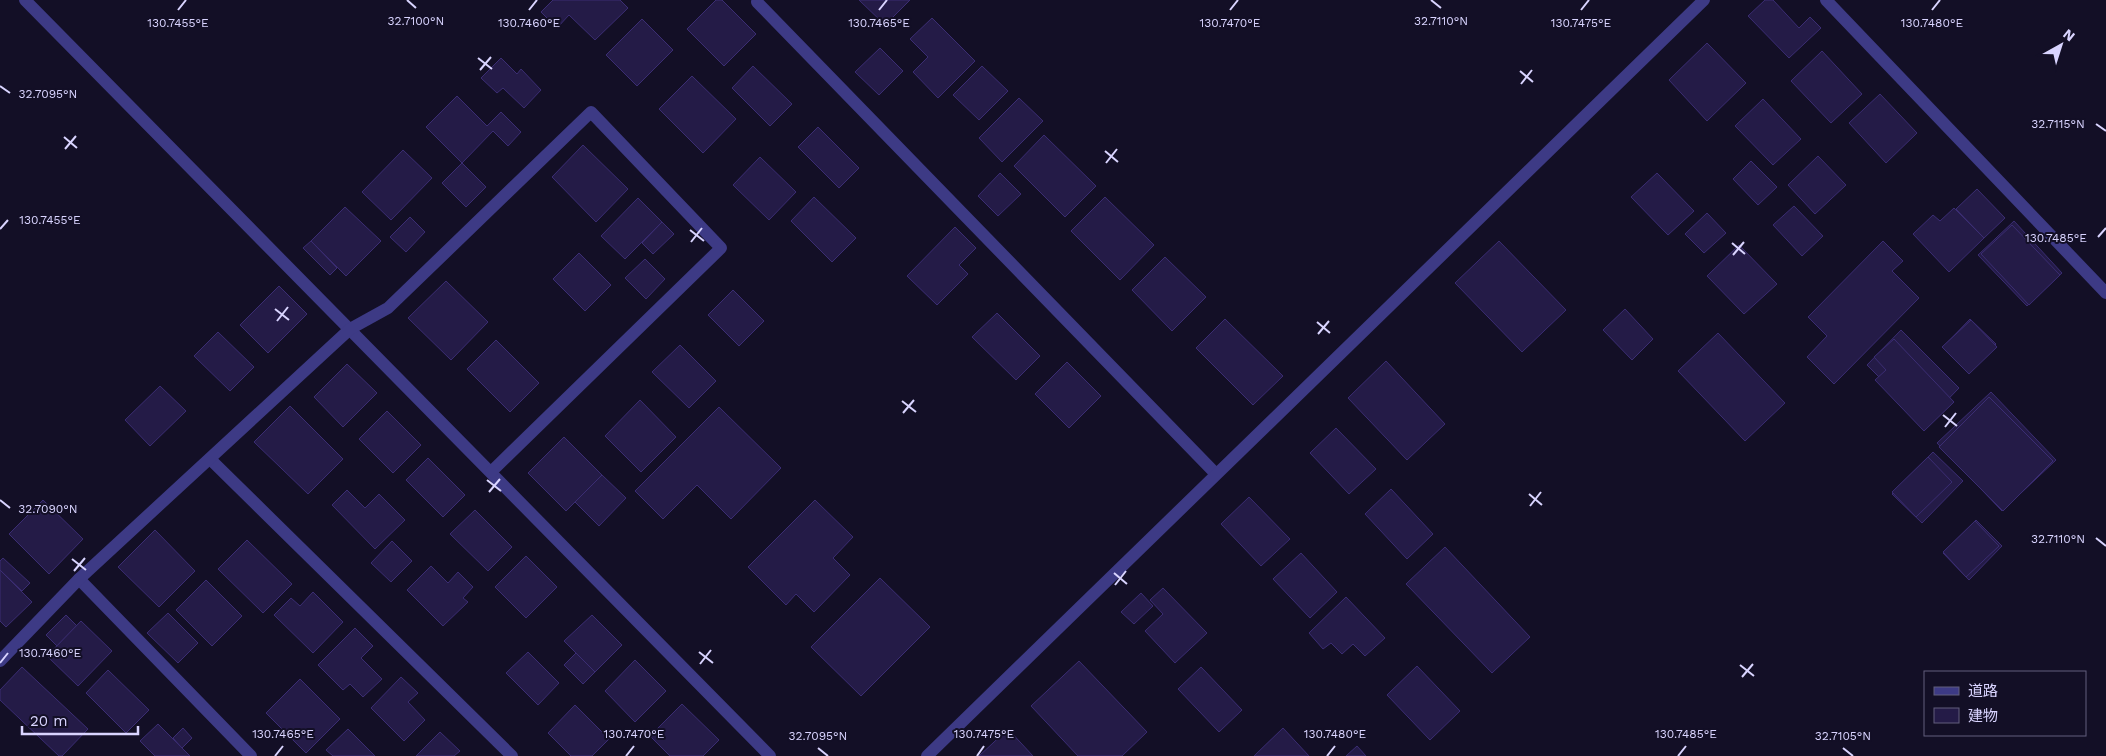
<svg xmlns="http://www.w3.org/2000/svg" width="2106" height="756" font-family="'Work Sans','Noto Sans JP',sans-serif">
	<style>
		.building { fill: #241b47; stroke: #3b2d73 }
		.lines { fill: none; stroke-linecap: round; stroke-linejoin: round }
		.street { stroke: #3d3a85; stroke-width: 12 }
		.ticks { fill: none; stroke: #d9d4ff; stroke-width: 2 }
		.ticks-label { font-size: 12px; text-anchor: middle; fill: #d9d4ff; stroke: #130f26; stroke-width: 4; stroke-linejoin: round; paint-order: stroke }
	</style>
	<rect width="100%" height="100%" fill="#130f26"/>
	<g class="building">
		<path d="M553 0H620L628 8 595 40 569 15 557 28 541 12Z"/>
		<path d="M716 0H722L756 34 724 66 687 29Z"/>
		<path d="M859 0H910L885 25Z"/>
		<path d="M1765 0H1773L1799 28 1810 17 1821 28 1789 58 1748 16Z"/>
		<path d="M932 18 975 61 938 98 913 72 928 57 910 39Z"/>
		<path d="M642 19 673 50 637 86 606 55Z"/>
		<path d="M1707 43 1746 83 1707 121 1669 80Z"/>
		<path d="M880 48 903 71 879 95 855 72Z"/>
		<path d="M1822 51 1862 94 1831 123 1791 81Z"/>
		<path d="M501 58 517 74 521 69 541 90 524 108 503 88 497 93 481 78Z"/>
		<path d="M753 66 792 104 770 126 732 88Z"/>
		<path d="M982 66 1008 91 979 120 953 95Z"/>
		<path d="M692 76 736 119 703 153 659 109Z"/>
		<path d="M1880 94 1917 133 1886 163 1849 123Z"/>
		<path d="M457 96 487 126 501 112 521 132 508 146 493 131 462 163 426 127Z"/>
		<path d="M1019 98 1043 121 1002 162 979 138Z"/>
		<path d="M1763 99 1801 139 1773 165 1735 126Z"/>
		<path d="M818 127 859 168 839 188 798 147Z"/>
		<path d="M1044 135 1096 186 1065 217 1014 166Z"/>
		<path d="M583 145 628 189 596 222 552 177Z"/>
		<path d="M403 150 432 178 391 220 362 192Z"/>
		<path d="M1818 156 1846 185 1815 214 1788 185Z"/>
		<path d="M760 157 796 192 769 220 733 185Z"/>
		<path d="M1751 161 1777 187 1758 205 1733 179Z"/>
		<path d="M462 163 486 187 466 207 442 183Z"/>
		<path d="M1000 173 1021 194 998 216 978 196Z"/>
		<path d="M1657 173 1694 211 1668 235 1631 197Z"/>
		<path d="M1977 189 2005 218 1984 238 1956 209Z"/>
		<path d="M814 197 856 238 832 262 791 221Z"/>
		<path d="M1105 197 1154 245 1120 280 1071 231Z"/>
		<path d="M638 198 662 222 625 259 601 236Z"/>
		<path d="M1794 206 1823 236 1802 256 1773 225Z"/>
		<path d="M345 207 381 241 346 276 311 241Z"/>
		<path d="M1954 208 1984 238 1949 272 1913 234 1933 215 1940 221Z"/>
		<path d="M1707 213 1726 233 1704 253 1685 234Z"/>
		<path d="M410 217 425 232 406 252 390 237Z"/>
		<path d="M2014 221 2062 273 2027 306 1978 255Z"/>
		<path d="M662 222 674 234 653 254 642 243Z"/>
		<path d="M2012 225 2060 275 2029 305 1981 254Z"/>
		<path d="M955 227 976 248 959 265 968 274 937 305 907 276Z"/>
		<path d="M311 241 337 268 330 275 303 248Z"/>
		<path d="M1499 241 1566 310 1522 352 1455 283Z"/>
		<path d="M1883 241 1903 261 1892 271 1919 298 1834 384 1807 357 1827 336 1808 317Z"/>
		<path d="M1739 245 1777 284 1744 314 1707 276Z"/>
		<path d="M579 253 611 285 585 311 553 279Z"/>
		<path d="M1165 257 1206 297 1172 331 1132 290Z"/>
		<path d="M645 259 665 279 646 299 625 278Z"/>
		<path d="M446 281 488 322 451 360 408 318Z"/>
		<path d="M279 286 307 314 268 353 240 325Z"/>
		<path d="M733 290 764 321 739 346 708 315Z"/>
		<path d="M1625 309 1653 339 1632 360 1603 330Z"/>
		<path d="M997 313 1040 356 1016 380 972 337Z"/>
		<path d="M1225 319 1283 376 1253 405 1196 348Z"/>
		<path d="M1970 319 1996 344 1969 371 1944 346Z"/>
		<path d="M1971 320 1997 347 1969 374 1942 347Z"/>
		<path d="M1901 330 1959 388 1925 423 1867 365Z"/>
		<path d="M218 332 254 367 230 391 194 356Z"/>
		<path d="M1718 333 1785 403 1745 441 1678 371Z"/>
		<path d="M1894 339 1954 402 1924 431 1875 380 1886 370 1874 357Z"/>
		<path d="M496 340 539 383 510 412 467 369Z"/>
		<path d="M680 345 716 381 689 408 652 372Z"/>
		<path d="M1386 361 1445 424 1407 460 1348 398Z"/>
		<path d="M1067 362 1101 396 1069 428 1035 394Z"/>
		<path d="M347 364 377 393 343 427 314 397Z"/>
		<path d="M160 386 186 411 150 446 125 420Z"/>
		<path d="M1991 392 2056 460 2002 511 1937 443Z"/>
		<path d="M1989 397 2053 461 2003 511 1939 447Z"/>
		<path d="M640 400 676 437 641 472 605 436Z"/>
		<path d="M290 406 343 459 308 494 254 442Z"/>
		<path d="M719 407 781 468 731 519 697 485 663 519 635 491Z"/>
		<path d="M387 411 421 445 393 473 359 439Z"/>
		<path d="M1336 428 1376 469 1349 494 1310 453Z"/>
		<path d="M564 437 602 475 566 511 528 473Z"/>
		<path d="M1933 452 1963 481 1922 523 1892 494Z"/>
		<path d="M1928 457 1952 482 1916 517 1892 492Z"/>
		<path d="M428 458 465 495 443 517 406 480Z"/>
		<path d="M602 475 626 498 599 526 575 502Z"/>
		<path d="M1391 489 1433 534 1407 559 1365 514Z"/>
		<path d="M347 490 365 508 379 494 405 520 375 549 332 505Z"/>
		<path d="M1249 497 1290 539 1261 566 1221 524Z"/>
		<path d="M43 500 83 539 49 574 9 534Z"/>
		<path d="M815 500 853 537 833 558 850 575 814 612 796 594 786 605 748 567Z"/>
		<path d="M475 510 512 547 488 571 450 534Z"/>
		<path d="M1976 520 2002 546 1969 580 1943 553Z"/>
		<path d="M1975 521 1999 546 1966 577 1943 552Z"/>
		<path d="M155 530 195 571 159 607 118 567Z"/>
		<path d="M247 540 292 584 263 613 218 569Z"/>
		<path d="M392 541 412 561 391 582 371 563Z"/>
		<path d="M1445 547 1530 637 1492 673 1406 584Z"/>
		<path d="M1301 553 1337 592 1310 618 1273 579Z"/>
		<path d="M526 556 557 587 526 618 495 587Z"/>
		<path d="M3 558 30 583 22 591 0 570V561Z"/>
		<path d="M431 566 448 583 458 572 473 587 463 598 468 602 443 626 407 590Z"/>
		<path d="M0 570 32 602 6 627 0 621Z"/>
		<path d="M880 578 930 627 861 696 811 647Z"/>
		<path d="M206 580 242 616 212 646 176 610Z"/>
		<path d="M1163 588 1207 633 1175 663 1145 631 1163 614 1150 600Z"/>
		<path d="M313 592 343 622 313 653 274 615 291 598 300 606Z"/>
		<path d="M1141 593 1153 606 1134 624 1121 612Z"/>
		<path d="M1346 597 1385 638 1365 656 1353 644 1342 654 1331 643 1323 649 1309 633Z"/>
		<path d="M168 613 198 643 178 663 147 633Z"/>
		<path d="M66 615 77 626 57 646 46 635Z"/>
		<path d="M592 615 622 645 595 672 564 641Z"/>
		<path d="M81 621 112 651 78 686 47 656Z"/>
		<path d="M355 628 373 646 361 658 382 679 363 697 350 684 343 690 318 665Z"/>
		<path d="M528 652 559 683 538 705 506 673Z"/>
		<path d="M576 653 595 672 583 684 564 665Z"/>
		<path d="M635 660 666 691 635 722 605 691Z"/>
		<path d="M1079 661 1147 732 1122 756H1078L1031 706Z"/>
		<path d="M1417 666 1460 711 1430 740 1387 695Z"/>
		<path d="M22 667 88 729 62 756H59L0 700V690Z"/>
		<path d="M1201 667 1242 710 1219 732 1178 689Z"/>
		<path d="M108 670 149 710 126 733 86 693Z"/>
		<path d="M401 677 418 693 408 702 425 720 404 741 371 708Z"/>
		<path d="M300 679 340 719 306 753 266 713Z"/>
		<path d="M682 704 719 740 703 756H670L650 736Z"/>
		<path d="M575 705 609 739 592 756H571L548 733Z"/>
		<path d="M158 724 190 756H155L140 741Z"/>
		<path d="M183 728 192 738 182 748 173 738Z"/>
		<path d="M1283 728 1309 756H1254Z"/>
		<path d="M348 729 375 756H333L326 750Z"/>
		<path d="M1008 729 1033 756H979Z"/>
		<path d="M440 732 460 751 454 756H416Z"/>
		<path d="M1357 746 1366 756H1346Z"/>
	</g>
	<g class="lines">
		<g class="street">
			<path d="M25 0 770 756"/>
			<path d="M1826 0 2106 293"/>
			<path d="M757 2 1216 474"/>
			<path d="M210 459 512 756"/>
			<path d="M79 579 251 756"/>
			<path d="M0 661 79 579 350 329 388 308 591 112 721 248 491 472"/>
			<path d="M927 756 1704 0"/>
		</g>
	</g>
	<path class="ticks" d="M407 0 416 8M1431 0 1441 8M178 10 186 0M529 10 537 0M879 10 887 0M1230 10 1238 0M1581 10 1589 0M1932 10 1940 0M478 58 492 69M480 70 491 57M1520 71 1533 82M1521 84 1532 70M0 86 10 93M2096 124 2106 131M64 137 77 148M65 149 76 136M1105 151 1118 162M1106 163 1117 149M0 229 8 220M690 230 704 241M2098 237 2106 228M691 242 702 228M1732 243 1745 254M1733 255 1744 242M275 309 289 320M277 321 288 307M1317 322 1330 333M1318 334 1329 321M902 401 916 412M903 413 914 400M1943 415 1957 426M1945 427 1956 413M487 480 501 491M489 492 500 479M1529 494 1542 505M0 500 10 508M1530 506 1541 492M2096 538 2106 546M72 559 86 570M74 571 85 558M1114 573 1127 584M1115 585 1126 571M699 652 713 663M0 663 8 653M700 664 711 650M1740 665 1754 676M1742 677 1753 664M818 748 828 756M1843 748 1853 756M275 756 283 746M626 756 634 746M977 756 984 746M1327 756 1335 746M1678 756 1686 746"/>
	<g class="ticks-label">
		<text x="416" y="25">32.7100°N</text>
		<text x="1441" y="25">32.7110°N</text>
		<text x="178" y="27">130.7455°E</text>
		<text x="529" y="27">130.7460°E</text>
		<text x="1581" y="27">130.7475°E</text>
		<text x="1932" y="27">130.7480°E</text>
		<text x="879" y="27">130.7465°E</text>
		<text x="1230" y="27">130.7470°E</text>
		<text x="48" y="98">32.7095°N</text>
		<text x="2058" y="128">32.7115°N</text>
		<text x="50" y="224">130.7455°E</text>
		<text x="2056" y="242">130.7485°E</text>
		<text x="48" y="513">32.7090°N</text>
		<text x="2058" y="543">32.7110°N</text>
		<text x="50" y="657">130.7460°E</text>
		<text x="283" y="738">130.7465°E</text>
		<text x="634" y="738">130.7470°E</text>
		<text x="984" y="738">130.7475°E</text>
		<text x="1335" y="738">130.7480°E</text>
		<text x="1686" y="738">130.7485°E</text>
		<text x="818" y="740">32.7095°N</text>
		<text x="1843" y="740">32.7105°N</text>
	</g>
	<rect x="1924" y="671" width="162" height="65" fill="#130f26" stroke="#625e7d"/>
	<rect x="1934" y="687" width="25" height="8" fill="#3d3a85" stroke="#625e7d"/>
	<text x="1968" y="696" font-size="15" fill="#d9d4ff">道路</text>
	<rect x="1934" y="708" width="25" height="15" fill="#241b47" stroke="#625e7d"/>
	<text x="1968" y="721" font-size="15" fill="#d9d4ff">建物</text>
	<g transform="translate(2061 45) rotate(39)" stroke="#130f26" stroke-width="4" paint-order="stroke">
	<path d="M0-4L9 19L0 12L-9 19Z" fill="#d9d4ff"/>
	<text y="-8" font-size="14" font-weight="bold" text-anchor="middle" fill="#d9d4ff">N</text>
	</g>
	<path d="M22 726v8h116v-8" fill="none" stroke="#d9d4ff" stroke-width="2.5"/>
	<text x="30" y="726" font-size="15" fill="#d9d4ff" stroke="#130f26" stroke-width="4" paint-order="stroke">20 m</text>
</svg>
